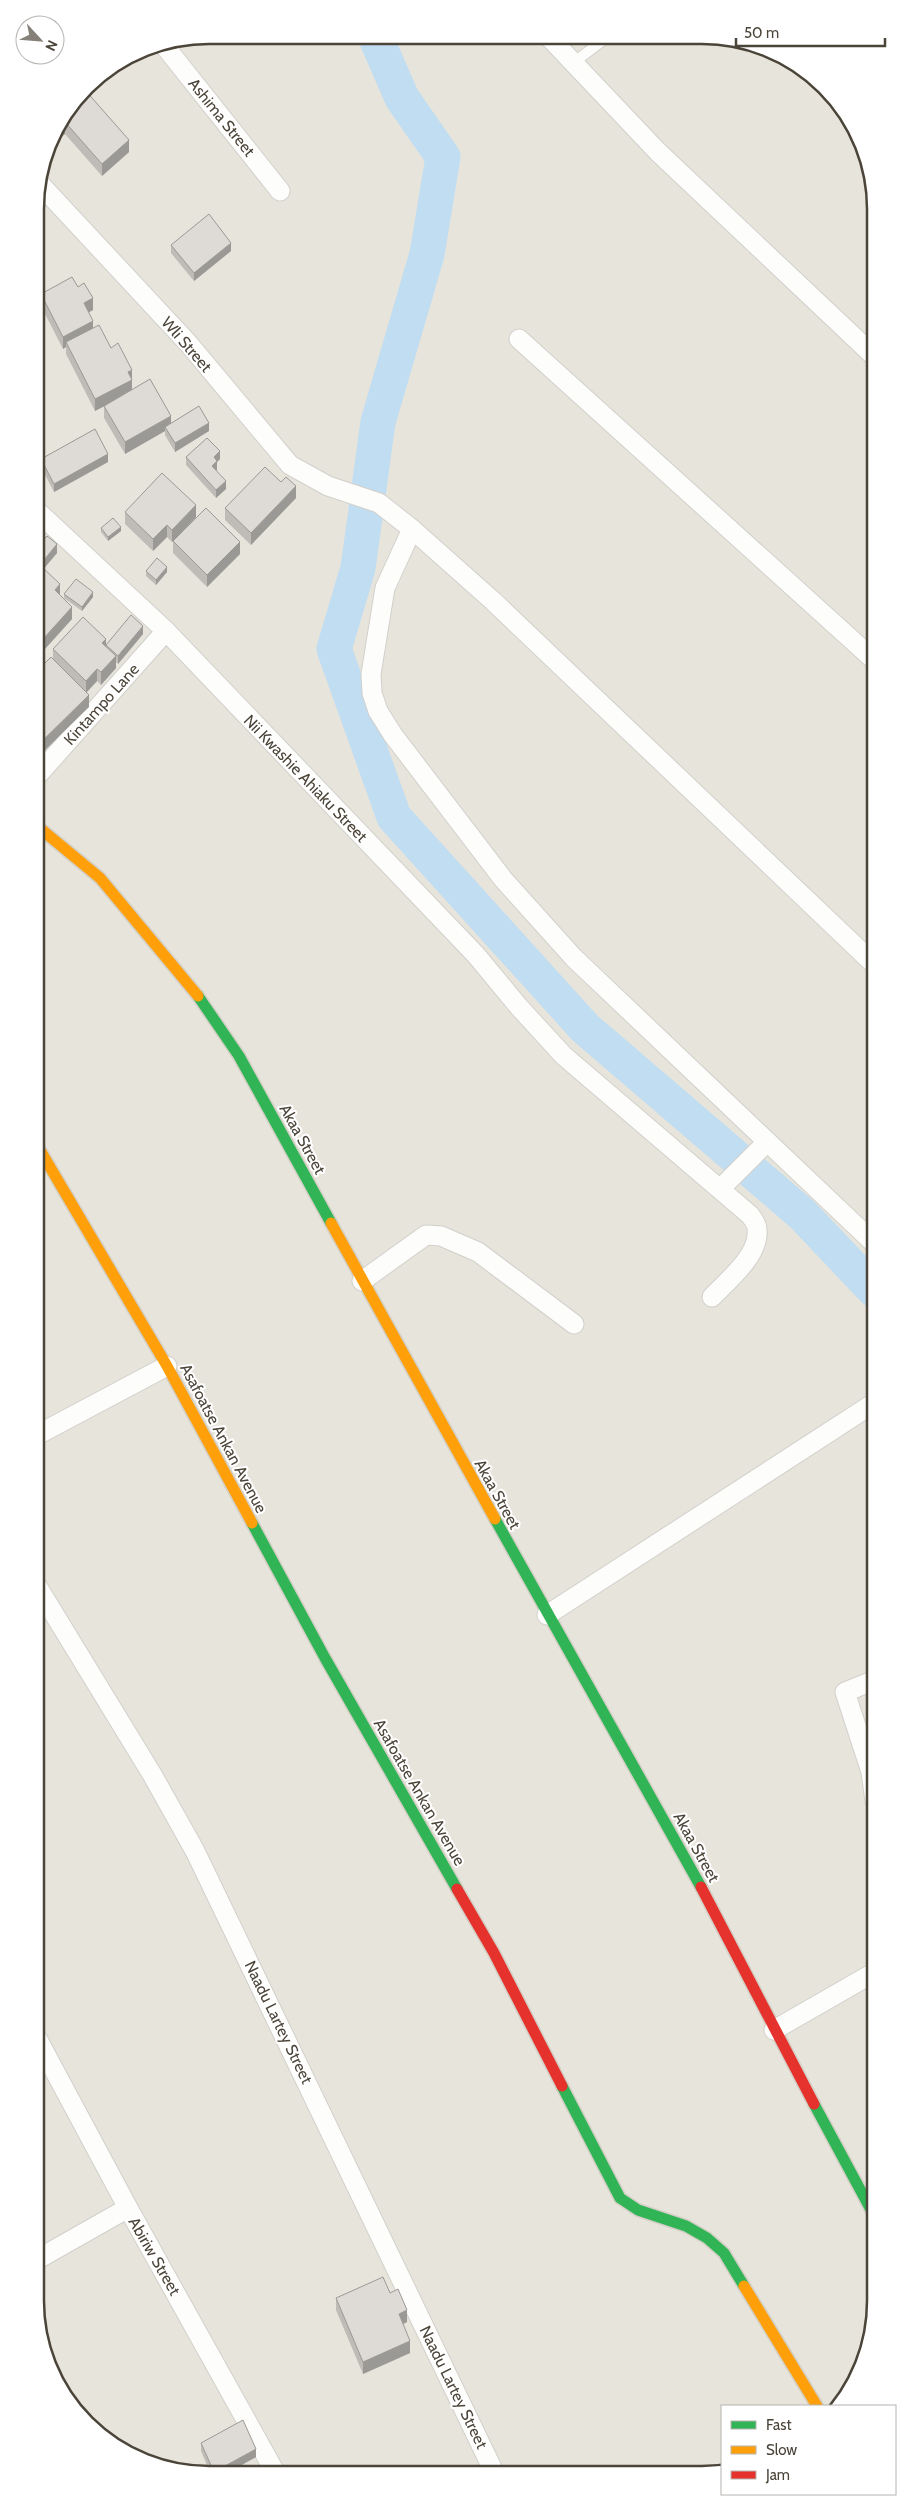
<svg xmlns="http://www.w3.org/2000/svg" width="911" height="2510" font-family="Cabin,sans-serif">
	<style>
		.residential { fill: #e7e4dc }
		.lines { fill: none; stroke-linecap: round; stroke-linejoin: round }
		.river { stroke: #c0ddf1; stroke-width: 35 }
		.lane-casing { stroke: #d2d0cb; stroke-width: 12 }
		.street-casing { stroke: #d2d0cb; stroke-width: 21 }
		.fast-casing { stroke: #d3cfc5; stroke-width: 14 }
		.slow-casing { stroke: #d3cfc5; stroke-width: 14 }
		.jam-casing { stroke: #d3cfc5; stroke-width: 14 }
		.lane { stroke: #fdfdfc; stroke-width: 10 }
		.street { stroke: #fdfdfc; stroke-width: 19 }
		.fast { stroke: #30b455; stroke-width: 11 }
		.slow { stroke: #ff9f0a; stroke-width: 11 }
		.jam { stroke: #e5322d; stroke-width: 11 }
		.wall { fill: #bfbcb8 }
		.shaded-wall { fill: #9b9996 }
		.building { fill: #dedbd6; stroke: #9b9996 }
		.labels { text-anchor: middle; stroke-width: 4; stroke-linejoin: round; paint-order: stroke }
		.street-label { font-size: 16px; fill: #4b4439; stroke: #fff }
		.rim { fill: none; stroke: #4b4439; stroke-width: 2.5 }
	</style>
	<rect width="100%" height="100%" fill="#f4f2ee"/>
	<path class="residential" d="M208 35 737 38 789 58 825 86 853 122 873 174 876 2313 863 2368 839 2406H722V2472H175L131 2457 86 2424 58 2388 38 2336 35 197 53 131 94 78 142 48Z"/>
	<g class="lines">
		<path class="river" d="M375 36 402 98 443 157 427 254 378 422 358 568 334 649 394 817 585 1028 802 1214 874 1290"/>
		<defs>
			<path id="lane" d="M573 63 606 38"/>
			<g id="street">
				<path d="M549 37 658 152 873 355"/>
				<path d="M163 44 280 191"/>
				<path d="M39 183 188 343 290 465 328 486 379 503 412 529 493 601 874 964"/>
				<path d="M519 339 873 659"/>
				<path d="M36 510 166 631 476 955 519 1007 564 1056 750 1215C753 1219 757 1225 757 1229 760 1255 728 1280 712 1297"/>
				<path d="M412 529 385 588 371 674 372 693 378 711 393 735 503 879 574 958 874 1243"/>
				<path d="M36 777 166 631"/>
				<path d="M720 1189 767 1142"/>
				<path d="M362 1281 426 1235 441 1236 478 1252 574 1324"/>
				<path d="M37 1435 167 1366"/>
				<path d="M37 1586 153 1776 195 1851 494 2472"/>
				<path d="M547 1615 874 1403"/>
				<path d="M875 1680 845 1692 871 1772 875 1801"/>
				<path d="M774 2030 875 1972"/>
				<path d="M38 2040 128 2208 275 2472"/>
				<path d="M38 2259 128 2208"/>
			</g>
			<g id="fast">
				<path d="M198 996 239 1056 331 1223"/>
				<path d="M495 1519 701 1887"/>
				<path d="M252 1523 325 1658 457 1889"/>
				<path d="M562 2086 620 2198 638 2210 686 2226 707 2238 724 2253 744 2286"/>
				<path d="M814 2104 876 2219"/>
			</g>
			<g id="slow">
				<path d="M36 825 100 878 198 996"/>
				<path d="M37 1145 167 1366 252 1523"/>
				<path d="M331 1223 495 1519"/>
				<path d="M744 2286 817 2406"/>
			</g>
			<g id="jam">
				<path d="M701 1887 814 2104"/>
				<path d="M457 1889 494 1953 562 2086"/>
			</g>
		</defs>
		<use href="#lane" class="lane-casing"/>
		<use href="#street" class="street-casing"/>
		<use href="#fast" class="fast-casing"/>
		<use href="#slow" class="slow-casing"/>
		<use href="#jam" class="jam-casing"/>
		<use href="#lane" class="lane"/>
		<use href="#street" class="street"/>
		<use href="#fast" class="fast"/>
		<use href="#slow" class="slow"/>
		<use href="#jam" class="jam"/>
	</g>
	<g class="wall">
		<path d="M85 90 129 152 102 176 65 134 55 142 51 138 53 131Z"/>
		<path d="M171 245 231 251 194 281 171 253Z"/>
		<path d="M78 287 93 310 89 312 93 328 111 348 132 382V390L171 424 209 431 175 452 165 435V431L125 454 104 418V406L95 411 66 354V347L63 349 41 306V294Z"/>
		<path d="M186 457 220 459 217 462V470L216 471 226 489 216 498 186 465Z"/>
		<path d="M41 459 108 462 54 492 41 467Z"/>
		<path d="M296 498 251 545 225 520V508Z"/>
		<path d="M125 512 196 517 172 542 167 537 153 551 125 524Z"/>
		<path d="M101 528 121 531 108 541 101 532Z"/>
		<path d="M173 541 240 554 207 587 173 553Z"/>
		<path d="M36 549 57 553 44 568 60 595 72 619 44 650 36 643Z"/>
		<path d="M146 571 167 572 156 585 146 576Z"/>
		<path d="M64 594 93 597 82 611 64 598Z"/>
		<path d="M143 634 118 664 116 662V668L101 685 97 681 86 693 89 707 53 659V649L106 645Z"/>
		<path d="M390 2293 407 2322 403 2324 410 2353 363 2374 336 2310V2298Z"/>
		<path d="M201 2443 256 2457 229 2472H210L201 2451Z"/>
	</g>
	<g class="shaded-wall">
		<path d="M65 122V134L55 142V130Z"/>
		<path d="M129 140V152L102 176V164Z"/>
		<path d="M231 243V251L194 281V273Z"/>
		<path d="M37 285V294L36 295V287Z"/>
		<path d="M93 298V310L84 315V303Z"/>
		<path d="M93 321V333L66 342V347L63 349V337Z"/>
		<path d="M132 370V392L95 411V399L128 372Z"/>
		<path d="M171 416V428L165 427V431L125 454V442Z"/>
		<path d="M209 423V431L175 452V443Z"/>
		<path d="M220 451V459L217 462V470L212 474V466L214 457Z"/>
		<path d="M108 454V462L54 492V484Z"/>
		<path d="M226 481V489L216 498V490Z"/>
		<path d="M296 486V498L251 545V533Z"/>
		<path d="M196 505V517L172 542V530Z"/>
		<path d="M167 525V537L153 551V539Z"/>
		<path d="M121 527V531L108 541V537Z"/>
		<path d="M240 542V554L207 587V575Z"/>
		<path d="M57 544V553L36 578V570Z"/>
		<path d="M167 567V572L156 585V580Z"/>
		<path d="M60 584V596L55 590Z"/>
		<path d="M93 592V597L82 611V607Z"/>
		<path d="M72 607V619L44 650V638Z"/>
		<path d="M143 626V634L118 664V656Z"/>
		<path d="M106 639V651L102 643Z"/>
		<path d="M116 656V668L101 685V672Z"/>
		<path d="M97 669V681L86 693V681Z"/>
		<path d="M89 695V707L36 759V747Z"/>
		<path d="M407 2310V2322L399 2326V2314Z"/>
		<path d="M410 2341V2353L363 2374V2362Z"/>
		<path d="M256 2449V2457L229 2472H215Z"/>
	</g>
	<g class="building">
		<path d="M85 90 129 140 102 164 65 122 55 130Z"/>
		<path d="M209 214 231 243 194 273 171 245Z"/>
		<path d="M72 277 78 287 84 283 93 298 84 303 93 321 63 337 41 294Z"/>
		<path d="M99 325 111 348 118 343 132 370 128 372 132 380 95 399 66 342Z"/>
		<path d="M150 379 171 416 125 442 104 406Z"/>
		<path d="M199 406 209 423 175 443 165 427Z"/>
		<path d="M95 429 108 454 54 484 41 459Z"/>
		<path d="M207 438 220 451 214 457 217 461 212 466 226 481 216 490 186 457Z"/>
		<path d="M265 467 281 482 286 477 296 486 251 533 225 508Z"/>
		<path d="M162 473 196 505 172 530 167 525 153 539 125 512Z"/>
		<path d="M206 508 240 542 207 575 173 541Z"/>
		<path d="M113 518 121 527 108 537 101 528Z"/>
		<path d="M47 536 57 544 36 570V549Z"/>
		<path d="M157 558 167 567 156 580 146 571Z"/>
		<path d="M43 568 60 584 55 590 72 607 44 638 36 631V576Z"/>
		<path d="M76 579 93 592 82 607 64 594Z"/>
		<path d="M131 615 143 626 118 656 106 645Z"/>
		<path d="M83 617 106 639 102 643 116 656 101 672 97 669 86 681 53 649Z"/>
		<path d="M51 657 89 695 36 747V672Z"/>
		<path d="M383 2277 390 2293 398 2289 407 2310 399 2314 410 2341 363 2362 336 2298Z"/>
		<path d="M243 2420 256 2449 214 2472 201 2443Z"/>
	</g>
	<g class="labels">
		<g class="street-label">
			<text transform="translate(222 117) rotate(51)" y="6">Ashima Street</text>
			<text transform="translate(187 344) rotate(49)" y="6">Wli Street</text>
			<text transform="translate(101 704) rotate(-48)" y="6">Kintampo Lane</text>
			<text transform="translate(306 778) rotate(46)" y="6">Nii Kwashie Ahiaku Street</text>
			<text transform="translate(303 1139) rotate(61)" y="6">Akaa Street</text>
			<text transform="translate(224 1438) rotate(62)" y="6">Asafoatse Ankan Avenue</text>
			<text transform="translate(498 1494) rotate(61)" y="6">Akaa Street</text>
			<text transform="translate(420 1792) rotate(60)" y="6">Asafoatse Ankan Avenue</text>
			<text transform="translate(697 1847) rotate(61)" y="6">Akaa Street</text>
			<text transform="translate(279 2022) rotate(64)" y="6">Naadu Lartey Street</text>
			<text transform="translate(155 2256) rotate(60)" y="6">Abiriw Street</text>
			<text transform="translate(454 2387) rotate(64)" y="6">Naadu Lartey Street</text>
		</g>
	</g>
	<path d="M0 0H911V2510H0ZM209 44H702A165 165 0 0 1 867 209V2301A165 165 0 0 1 702 2466H209A165 165 0 0 1 44 2301V209A165 165 0 0 1 209 44Z" fill="#fff" fill-rule="evenodd"/>
	<path class="rim" d="M209 44H702A165 165 0 0 1 867 209V2301A165 165 0 0 1 702 2466H209A165 165 0 0 1 44 2301V209A165 165 0 0 1 209 44Z"/>
	<rect x="721" y="2405" width="175" height="90" fill="#ffffff" stroke="#b7b4b0"/>
	<rect x="731" y="2421" width="25" height="8" fill="#30b455" stroke="#b7b4b0"/>
	<text x="766" y="2430" font-size="15" fill="#4b4439">Fast</text>
	<rect x="731" y="2446" width="25" height="8" fill="#ff9f0a" stroke="#b7b4b0"/>
	<text x="766" y="2455" font-size="15" fill="#4b4439">Slow</text>
	<rect x="731" y="2471" width="25" height="8" fill="#e5322d" stroke="#b7b4b0"/>
	<text x="766" y="2480" font-size="15" fill="#4b4439">Jam</text>
	<g transform="translate(40 40) rotate(116)"><circle r="24" fill="#ffffff" stroke="#b7b4b0"/>
	<path d="M0-4L9 19L0 12L-9 19Z" fill="#868178"/>
	<text y="-8" font-size="14" font-weight="bold" text-anchor="middle" fill="#4b4439">N</text>
	</g>
	<path d="M736 38v8h149v-8" fill="none" stroke="#4b4439" stroke-width="2.5"/>
	<text x="744" y="38" font-size="15" fill="#4b4439" stroke="#ffffff" stroke-width="4" paint-order="stroke">50 m</text>
</svg>
